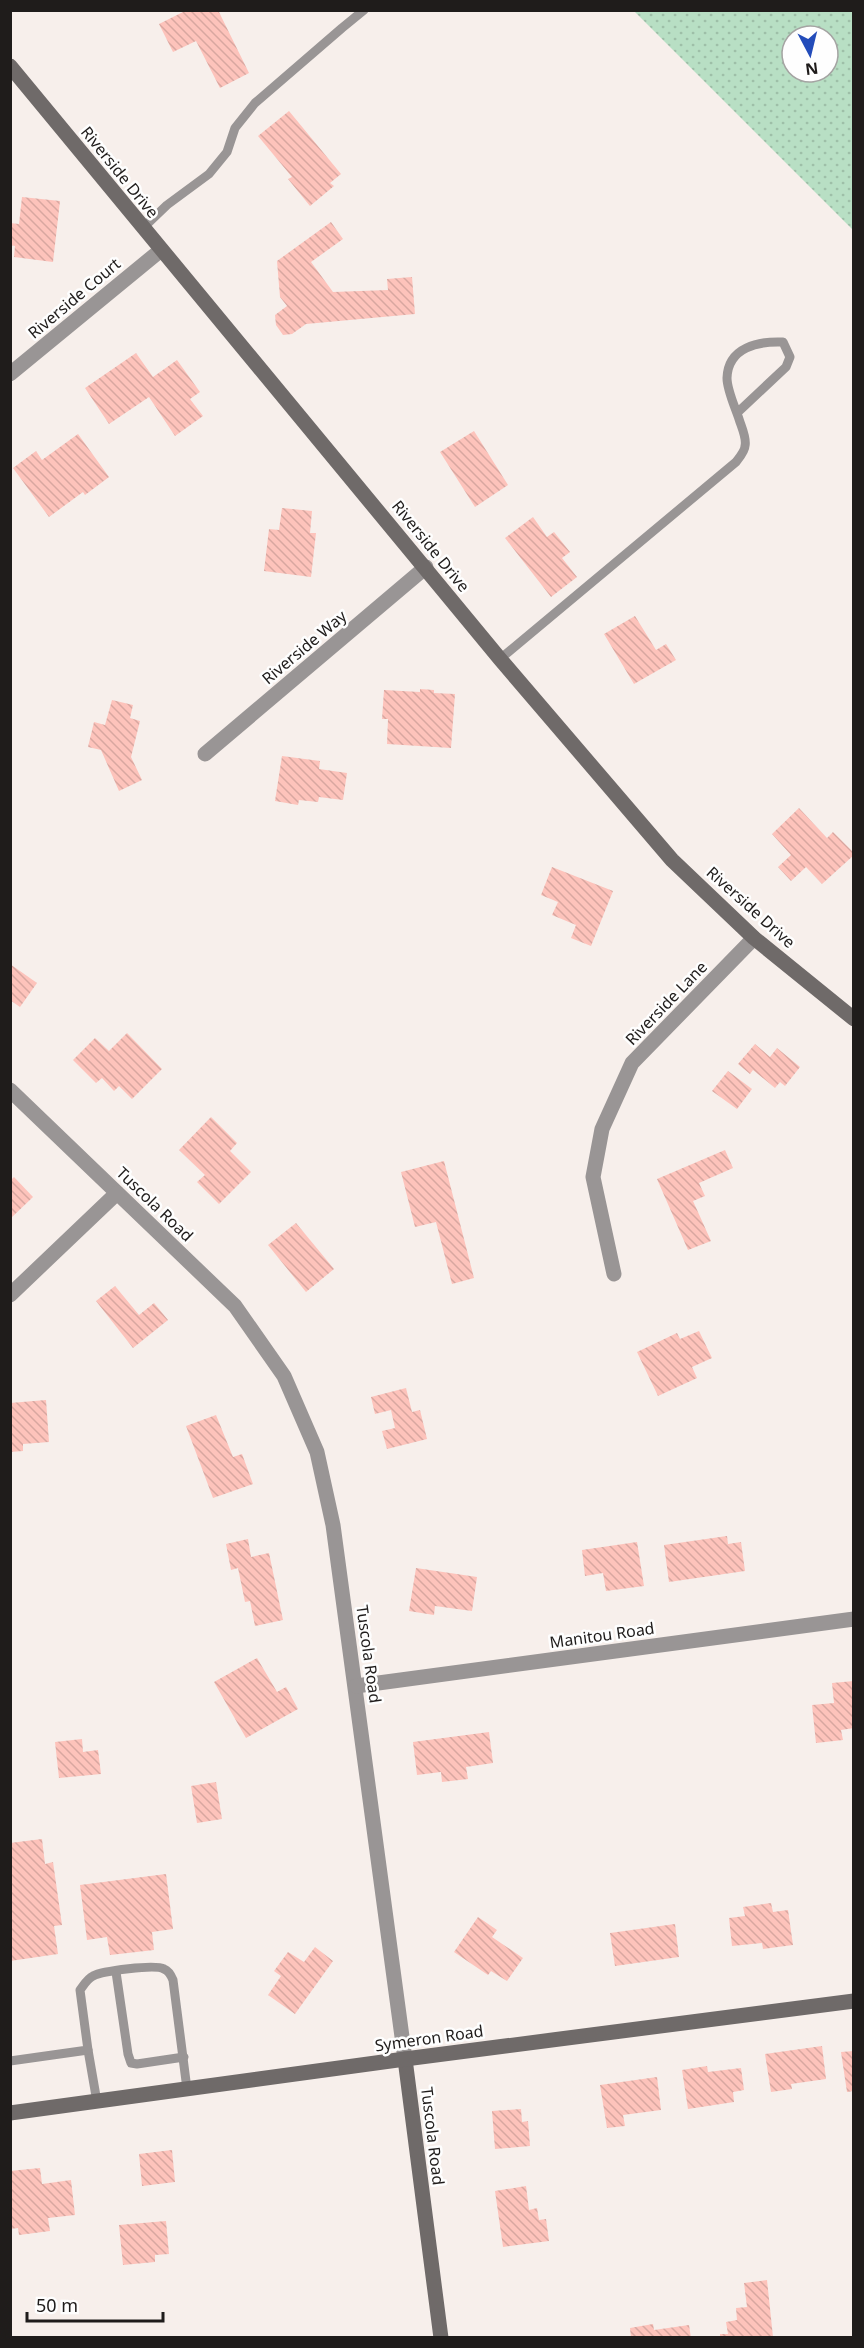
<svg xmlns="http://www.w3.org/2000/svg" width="864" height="2348" font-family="'Noto Sans',sans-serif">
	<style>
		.grass { fill: url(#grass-dots); fill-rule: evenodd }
		.building { fill: url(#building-back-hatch) }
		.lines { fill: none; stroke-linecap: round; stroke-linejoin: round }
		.lane { stroke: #999595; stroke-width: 9 }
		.street { stroke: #999595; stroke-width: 15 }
		.secondary { stroke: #6f6a69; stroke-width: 15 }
		.labels { text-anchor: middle; stroke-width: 5; stroke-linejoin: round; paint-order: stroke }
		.street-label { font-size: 16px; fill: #1f1c1b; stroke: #fefefe }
	</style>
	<defs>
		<pattern id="grass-dots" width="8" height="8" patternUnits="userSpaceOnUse" patternTransform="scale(1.5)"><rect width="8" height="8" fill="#b8dfc4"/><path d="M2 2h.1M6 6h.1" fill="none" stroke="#9ebfa8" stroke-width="1.8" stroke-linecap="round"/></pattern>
		<pattern id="building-back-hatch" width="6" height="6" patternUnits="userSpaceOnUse" patternTransform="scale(1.5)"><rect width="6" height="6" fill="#fdc3bb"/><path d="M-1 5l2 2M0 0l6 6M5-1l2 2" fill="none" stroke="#d8a7a0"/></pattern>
	</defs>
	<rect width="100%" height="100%" fill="#f7efeb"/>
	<path class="grass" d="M634 11H853V230ZM792 36H828V72H792Z"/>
	<g class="building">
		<path d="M187 10H218L249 73 220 88 196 41 173 52 159 24Z"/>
		<path d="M289 111 341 174 330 183 334 186 310 206 288 179 292 177 258 136Z"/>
		<path d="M22 197 60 201 53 262 14 257 15 246 10 245V223L19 224Z"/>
		<path d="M331 222 343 239 311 262 333 292 388 290 387 279 412 277 415 314 306 324 292 334 283 335 276 325 275 315 287 306 280 297 277 261Z"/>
		<path d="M136 353 153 377 177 360 200 392 190 399 203 416 175 436 149 397 109 424 85 388Z"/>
		<path d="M474 431 508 485 475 507 440 452Z"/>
		<path d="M78 434 109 477 85 495 83 492 49 517 13 468 36 451 42 460Z"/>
		<path d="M282 508 312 511 310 533H316L311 577 264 571 269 529 279 530Z"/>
		<path d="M533 517 547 537 554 532 570 552 562 558 577 577 551 597 505 538Z"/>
		<path d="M635 616 656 650 666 644 676 660 634 684 604 634Z"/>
		<path d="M420 689 434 690V693L455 694 451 748 387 744 388 719H382L384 690 420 692Z"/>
		<path d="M112 700 133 705 130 718 140 721 131 757 142 780 119 791 101 750 88 747 94 722 105 725Z"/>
		<path d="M282 756 320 761 319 769 347 773 343 800 319 797 318 802 299 800 298 805 275 801Z"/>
		<path d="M799 808 827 838 833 832 854 853V855L822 884 806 867 791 881 778 867 791 855 772 834Z"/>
		<path d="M552 867 613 891 591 946 571 938 576 925 552 915 558 902 541 895Z"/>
		<path d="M10 964 37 983 20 1007 10 1000Z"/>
		<path d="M127 1033 162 1069 132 1099 119 1086 114 1091 102 1078 96 1083 73 1060 95 1038 109 1051Z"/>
		<path d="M755 1044 770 1057 777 1048 800 1067 785 1086 780 1082 775 1088 753 1070 750 1074 738 1064Z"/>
		<path d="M728 1071 752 1089 737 1109 712 1091Z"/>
		<path d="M211 1117 237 1143 230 1151 251 1172 219 1204 197 1182 205 1175 179 1150Z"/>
		<path d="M725 1150 733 1168 699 1183 705 1196 693 1201 711 1241 688 1250 657 1179Z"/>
		<path d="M444 1161 474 1278 452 1284 436 1222 415 1227 401 1172Z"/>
		<path d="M14 1177 33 1197 10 1219V1181Z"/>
		<path d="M296 1223 334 1269 306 1292 268 1245Z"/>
		<path d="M115 1286 139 1315 154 1303 168 1320 133 1348 96 1301Z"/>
		<path d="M699 1331 712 1358 692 1367 697 1378 658 1396 637 1352 677 1333 680 1339Z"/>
		<path d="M406 1388 412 1412 420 1410 427 1439 387 1449 382 1431 395 1428 391 1410 375 1414 371 1397Z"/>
		<path d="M46 1400 49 1442 23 1444V1451L10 1452V1403Z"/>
		<path d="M216 1415 233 1457 242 1454 253 1484 213 1498 186 1426Z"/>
		<path d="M727 1536 728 1544 741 1542 745 1571 669 1582 664 1545Z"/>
		<path d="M248 1539 251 1557 269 1553 283 1620 255 1626 250 1601 245 1602 238 1568 231 1570 226 1544Z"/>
		<path d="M637 1542 644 1586 606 1591 603 1573 585 1576 582 1550Z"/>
		<path d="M416 1568 477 1577 472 1611 435 1606 434 1615 409 1611Z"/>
		<path d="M257 1658 277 1692 286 1687 298 1709 246 1738 214 1682Z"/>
		<path d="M854 1681V1728L841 1730 843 1740 816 1743 812 1705 834 1703 832 1683Z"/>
		<path d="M489 1732 493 1763 466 1767 468 1779 442 1782 441 1772 417 1775 413 1742Z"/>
		<path d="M82 1739 83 1752 98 1750 101 1774 59 1778 55 1742Z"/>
		<path d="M216 1782 222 1819 197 1823 191 1786Z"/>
		<path d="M42 1839 45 1864 53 1862 62 1925 54 1926 58 1954 10 1961V1843Z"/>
		<path d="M166 1874 173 1929 152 1932 154 1950 110 1955 107 1937 87 1940 80 1885Z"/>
		<path d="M771 1903 773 1912 788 1910 793 1945 763 1949 762 1943 732 1946 729 1918 745 1916 743 1907Z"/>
		<path d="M478 1917 497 1930 492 1937 523 1958 507 1981 491 1971 488 1975 454 1952Z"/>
		<path d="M675 1924 679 1957 615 1966 610 1933Z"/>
		<path d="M315 1947 333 1961 295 2014 268 1995 281 1976 274 1971 288 1952 304 1962Z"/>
		<path d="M822 2046 826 2079 791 2084 792 2089 771 2092 765 2054Z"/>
		<path d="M854 2051V2091L847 2092 841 2052Z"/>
		<path d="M707 2066 708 2072 741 2068 744 2090 733 2092 734 2102 688 2109 682 2070Z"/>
		<path d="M657 2077 661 2110 623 2115 625 2126 607 2128 600 2085Z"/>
		<path d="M521 2109 522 2122 528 2121 530 2146 495 2149 492 2111Z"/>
		<path d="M172 2150 175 2182 142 2186 139 2154Z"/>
		<path d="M40 2168 42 2184 71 2180 75 2215 48 2218 50 2231 19 2235 18 2228 10 2229V2171Z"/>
		<path d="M526 2186 529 2210 537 2208 539 2220 546 2219 549 2241 503 2247 495 2191Z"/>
		<path d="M166 2221 169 2254 155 2255V2262L123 2265 119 2225Z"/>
		<path d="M767 2280 773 2337 720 2338V2334H728L726 2322 737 2320 736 2308 747 2307 744 2283Z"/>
		<path d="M653 2324 654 2330 689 2325 691 2338H631L630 2328Z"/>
	</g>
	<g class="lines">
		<g class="lane">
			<path d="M143 228 167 205 209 174 227 152 235 128 255 103 342 28 364 10"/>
			<path d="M500 659 736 462C739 458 745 451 745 446 747 438 741 426 739 419 735 407 727 390 727 378 728 347 759 341 783 342L790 357 786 367 737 413"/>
			<path d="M116 1972 128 2054 131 2063 137 2064 184 2057"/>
			<path d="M88 2050 97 2102"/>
			<path d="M10 2061 88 2050 80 1990C84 1985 87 1979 93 1976 102 1971 155 1964 164 1969 169 1971 171 1975 173 1980L187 2089"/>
		</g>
		<g class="street">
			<path d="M10 374 161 250"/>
			<path d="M205 754 426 567"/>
			<path d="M10 1090 235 1306 284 1376 317 1452 333 1525 405 2059"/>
			<path d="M614 1274 593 1177 602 1129 632 1063 754 938"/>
			<path d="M10 1295 117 1193"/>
			<path d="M356 1686 854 1619"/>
		</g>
		<g class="secondary">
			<path d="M10 66 500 659 672 860 754 938 854 1019"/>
			<path d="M405 2059 441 2338"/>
			<path d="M10 2113 405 2059 854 2001"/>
		</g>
	</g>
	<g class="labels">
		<g class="street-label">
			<text transform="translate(120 172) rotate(51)" y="6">Riverside Drive</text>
			<text transform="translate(74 298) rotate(-40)" y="6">Riverside Court</text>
			<text transform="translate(431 546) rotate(51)" y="6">Riverside Drive</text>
			<text transform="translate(304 647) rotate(-40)" y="6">Riverside Way</text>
			<text transform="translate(751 907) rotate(42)" y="6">Riverside Drive</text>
			<text transform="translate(666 1003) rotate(-46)" y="6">Riverside Lane</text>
			<text transform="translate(155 1204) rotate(44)" y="6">Tuscola Road</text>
			<text transform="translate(602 1635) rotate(-8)" y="6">Manitou Road</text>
			<text transform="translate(369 1654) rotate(82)" y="6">Tuscola Road</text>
			<text transform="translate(429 2038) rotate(-8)" y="6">Symeron Road</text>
			<text transform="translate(433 2136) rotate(83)" y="6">Tuscola Road</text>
		</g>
	</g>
	<rect width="864" height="2348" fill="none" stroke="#1f1c1b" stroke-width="24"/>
	<g transform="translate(810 54) rotate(173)"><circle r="28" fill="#fefefe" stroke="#a5a4a3" stroke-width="1.5"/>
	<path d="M0-4.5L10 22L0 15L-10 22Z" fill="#234cba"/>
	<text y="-9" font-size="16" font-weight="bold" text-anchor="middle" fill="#1f1c1b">N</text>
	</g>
	<path d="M27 2312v9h136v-9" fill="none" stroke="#1f1c1b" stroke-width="3"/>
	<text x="36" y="2312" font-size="18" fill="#1f1c1b" stroke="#fefefe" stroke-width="4.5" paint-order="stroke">50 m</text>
</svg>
